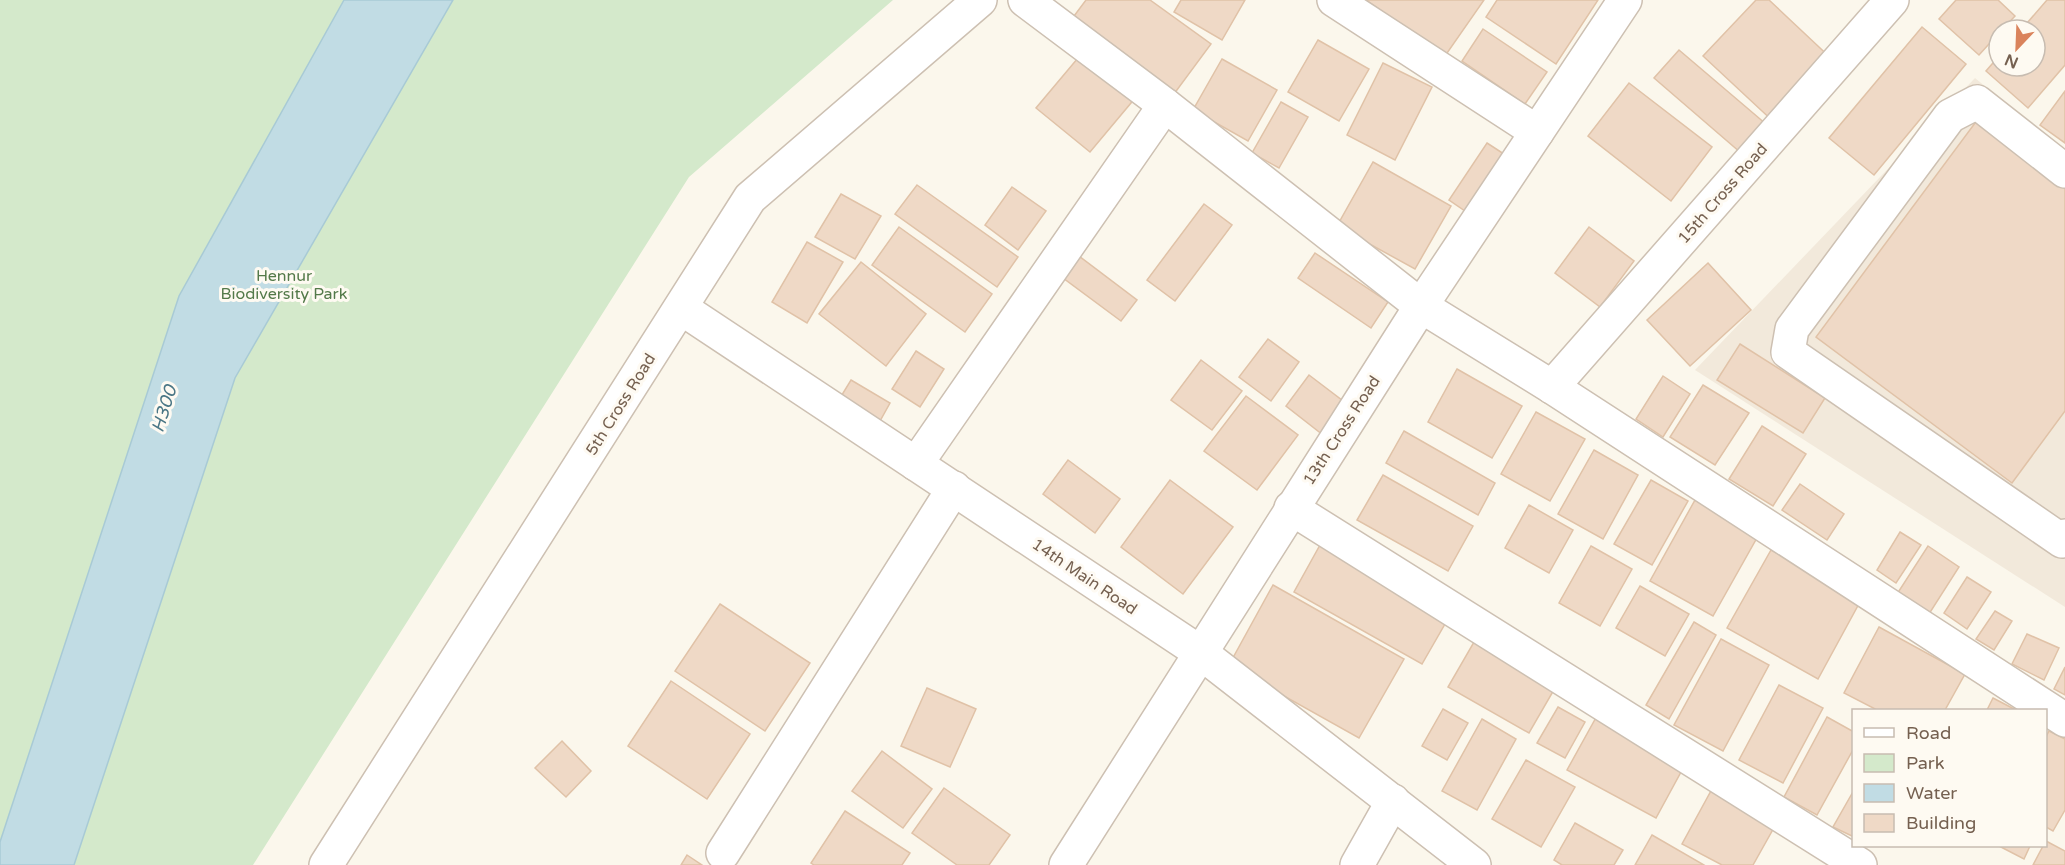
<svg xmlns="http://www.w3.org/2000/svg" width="2065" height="865" font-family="'Varela Round',sans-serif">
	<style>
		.residential { fill: #f2e9db }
		.green { fill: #d4e9cb }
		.water { fill: #c1dce4; stroke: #a8cad5; stroke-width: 1.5 }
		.building { fill: #efd9c6; stroke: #e0c2a7; stroke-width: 1.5 }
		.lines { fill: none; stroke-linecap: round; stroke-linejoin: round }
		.minor-casing { stroke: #cdc0b2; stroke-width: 36 }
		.minor { stroke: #fff; stroke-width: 33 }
		.labels { text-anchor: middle; stroke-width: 6; stroke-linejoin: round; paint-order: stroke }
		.street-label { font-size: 16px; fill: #756050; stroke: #fefaf2 }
		.park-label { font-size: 16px; fill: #537949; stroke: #fefaf2 }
		.water-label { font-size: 18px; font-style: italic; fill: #4b7786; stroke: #fefaf2 }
	</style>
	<rect width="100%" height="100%" fill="#fbf7ec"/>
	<path class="residential" d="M1975 78 2065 152V607L1695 370Z"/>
	<path class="green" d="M0 0H893L689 177 253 865H0Z"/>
	<path class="water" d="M344 0H453L235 378 74 865H0V842L179 296Z"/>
	<g class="building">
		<path d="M1086 0H1150L1211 44 1174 94 1071 20Z"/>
		<path d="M1181 0H1245L1222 40 1174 12Z"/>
		<path d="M1366 0H1484L1445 56Z"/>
		<path d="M1497 0H1598L1556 64 1486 17Z"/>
		<path d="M1756 0H1769L1836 63 1777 125 1703 56Z"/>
		<path d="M1956 0H1998L2015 16 2002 30H1999V33L1979 55 1939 19Z"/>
		<path d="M2047 0H2065V65L2028 108 1986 71 1999 56V66H2035V30H2021Z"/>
		<path d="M1922 27 1966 64 1874 175 1829 138Z"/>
		<path d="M1483 29 1547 72 1525 104 1462 61Z"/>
		<path d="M1318 40 1369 69 1339 121 1288 92Z"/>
		<path d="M1679 50 1773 130 1748 159 1654 78Z"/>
		<path d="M1083 52 1136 97 1090 152 1036 108Z"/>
		<path d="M1222 59 1277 90 1248 141 1193 110Z"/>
		<path d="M1383 63 1432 87 1395 160 1347 135Z"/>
		<path d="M1629 83 1712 147 1671 201 1588 136Z"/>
		<path d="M2065 91V143L2040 125Z"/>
		<path d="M1281 102 1308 117 1279 168 1252 153Z"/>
		<path d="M1978 119 2065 184V411L2012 483 1816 337Z"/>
		<path d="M1487 143 1504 154 1465 211 1449 200Z"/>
		<path d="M1373 162 1451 206 1415 269 1337 226Z"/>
		<path d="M917 185 1018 257 997 287 895 214Z"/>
		<path d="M1012 187 1046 211 1018 250 985 225Z"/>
		<path d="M841 194 881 216 855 259 815 237Z"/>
		<path d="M1204 204 1232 225 1175 301 1147 280Z"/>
		<path d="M899 227 992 294 965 332 872 265Z"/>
		<path d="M1589 227 1634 261 1600 307 1555 273Z"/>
		<path d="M807 242 843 262 807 323 772 302Z"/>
		<path d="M1071 250 1137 300 1121 321 1055 272Z"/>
		<path d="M1315 253 1388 302 1371 328 1298 278Z"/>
		<path d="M861 262 926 314 886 366 819 314Z"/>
		<path d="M1708 263 1751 310 1690 366 1647 320Z"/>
		<path d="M1268 339 1299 362 1271 401 1239 377Z"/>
		<path d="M1740 344 1825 398 1803 433 1717 380Z"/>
		<path d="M916 351 944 369 920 407 892 389Z"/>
		<path d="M1201 360 1242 391 1212 430 1171 400Z"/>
		<path d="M1457 369 1522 406 1492 458 1428 422Z"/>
		<path d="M1309 375 1347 404 1323 435 1286 406Z"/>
		<path d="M1663 376 1690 394 1663 437 1636 419Z"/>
		<path d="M851 380 890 403 880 421 840 398Z"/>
		<path d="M1703 385 1749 413 1715 465 1670 437Z"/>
		<path d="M1246 396 1298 435 1257 490 1204 451Z"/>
		<path d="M1536 412 1585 439 1550 501 1501 474Z"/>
		<path d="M1762 426 1806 454 1773 506 1729 479Z"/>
		<path d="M1404 431 1495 483 1478 515 1386 463Z"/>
		<path d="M1594 450 1638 475 1603 539 1558 514Z"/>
		<path d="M1068 460 1120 499 1095 533 1043 494Z"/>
		<path d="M1383 475 1473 526 1448 571 1357 520Z"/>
		<path d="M1170 480 1233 527 1183 594 1121 547Z"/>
		<path d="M1651 480 1688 501 1652 565 1614 544Z"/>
		<path d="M1800 484 1844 514 1827 540 1782 510Z"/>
		<path d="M1695 500 1758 536 1713 616 1650 581Z"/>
		<path d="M1529 505 1573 530 1549 573 1505 548Z"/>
		<path d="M1900 532 1921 545 1896 583 1877 570Z"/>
		<path d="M1320 545 1449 617 1422 664 1294 592Z"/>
		<path d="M1591 546 1632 569 1600 626 1559 603Z"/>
		<path d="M1928 546 1959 567 1929 614 1897 594Z"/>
		<path d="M1771 550 1861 600 1818 679 1727 628Z"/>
		<path d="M1967 577 1991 592 1967 629 1944 613Z"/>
		<path d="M1273 585 1404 659 1359 738 1229 665Z"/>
		<path d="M1640 586 1689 614 1665 656 1616 628Z"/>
		<path d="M720 604 810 663 765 731 675 671Z"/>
		<path d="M1995 611 2012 621 1994 650 1976 639Z"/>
		<path d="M1694 622 1716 635 1669 719 1646 705Z"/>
		<path d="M1879 627 1965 674 1945 710H1877L1844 693Z"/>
		<path d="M2027 634 2059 648 2044 680 2012 664Z"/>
		<path d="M1721 639 1769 665 1723 751 1674 725Z"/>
		<path d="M1474 642 1555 688 1529 733 1448 687Z"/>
		<path d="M2065 667V695L2054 689Z"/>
		<path d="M671 681 750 734 707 799 628 746Z"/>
		<path d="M1779 685 1823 708 1783 783 1739 760Z"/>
		<path d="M927 688 976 709 950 767 901 746Z"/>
		<path d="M1993 698 2016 710H1987Z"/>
		<path d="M1558 707 1585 722 1565 758 1537 743Z"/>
		<path d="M1443 709 1468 723 1447 760 1422 746Z"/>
		<path d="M1598 714 1687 761 1656 818 1567 770Z"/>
		<path d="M1827 717 1854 732V748L1817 815 1784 797Z"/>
		<path d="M1482 719 1516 739 1477 810 1442 791Z"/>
		<path d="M2049 731 2065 739V810L2053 831 2046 827V737Z"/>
		<path d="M562 741 591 771 566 797 535 768Z"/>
		<path d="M882 751 932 789 903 828 852 791Z"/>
		<path d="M1526 760 1575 787 1541 847 1492 819Z"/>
		<path d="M944 788 1010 835 989 865H957L912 833Z"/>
		<path d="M1712 789 1776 824 1753 865H1722L1682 844Z"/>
		<path d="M1854 790V837L1833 827Z"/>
		<path d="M845 811 910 853 902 865H814L811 863Z"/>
		<path d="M1575 823 1623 850 1614 865H1562L1554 860Z"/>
		<path d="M1652 835 1704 865H1635Z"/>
		<path d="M2046 841 2065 851V865H2033L2043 846H2046Z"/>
		<path d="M1999 846H2030L2024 859Z"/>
		<path d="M687 855 702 865H681Z"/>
	</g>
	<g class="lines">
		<defs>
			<g id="minor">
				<path d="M1025 0 1165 105 1421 306 1552 387 2065 720"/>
				<path d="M1334 0 1537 132"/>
				<path d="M2065 171 1977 102 1950 116 1792 329 1788 352 2062 541 2065 536"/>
				<path d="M681 308 1201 653 1474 865"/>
				<path d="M1552 387 1892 0"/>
				<path d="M916 464 1165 105"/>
				<path d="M1291 508 1860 865"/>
				<path d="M723 853 954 488"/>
				<path d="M326 865 750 198 980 0"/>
				<path d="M1066 865 1421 306 1625 0"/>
				<path d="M1357 865 1393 801"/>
			</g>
		</defs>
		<use href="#minor" class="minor-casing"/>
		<use href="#minor" class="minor"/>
	</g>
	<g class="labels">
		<g class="street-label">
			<text transform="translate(1722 193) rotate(-49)" y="6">15th Cross Road</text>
			<text transform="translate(620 404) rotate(-58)" y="6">5th Cross Road</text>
			<text transform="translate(1341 430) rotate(-57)" y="6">13th Cross Road</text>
			<text transform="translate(1085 576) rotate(34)" y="6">14th Main Road</text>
		</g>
		<g class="park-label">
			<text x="284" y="281">Hennur<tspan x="284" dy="18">Biodiversity Park</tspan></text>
		</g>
		<g class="water-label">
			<text transform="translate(164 409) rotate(-73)" y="6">H300</text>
		</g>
	</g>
	<rect x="1852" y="709" width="195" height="138" fill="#fefaf2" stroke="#c7bcb1" stroke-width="1.5"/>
	<rect x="1864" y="728" width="30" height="9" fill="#ffffff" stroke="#c7bcb1" stroke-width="1.5"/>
	<text x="1906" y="739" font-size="18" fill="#756050">Road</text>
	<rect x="1864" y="754" width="30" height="18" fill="#d4e9cb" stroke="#c7bcb1" stroke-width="1.5"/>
	<text x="1906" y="769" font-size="18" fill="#756050">Park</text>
	<rect x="1864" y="784" width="30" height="18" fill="#c1dce4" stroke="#c7bcb1" stroke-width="1.5"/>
	<text x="1906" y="799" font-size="18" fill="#756050">Water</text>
	<rect x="1864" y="814" width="30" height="18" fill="#efd9c6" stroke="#c7bcb1" stroke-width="1.5"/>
	<text x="1906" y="829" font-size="18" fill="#756050">Building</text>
	<g transform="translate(2017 48) rotate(203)"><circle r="28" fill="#fefaf2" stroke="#c7bcb1" stroke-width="1.5"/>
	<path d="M0-4.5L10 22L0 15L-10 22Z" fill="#da835c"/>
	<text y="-9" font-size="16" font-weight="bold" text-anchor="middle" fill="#756050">N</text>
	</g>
</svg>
